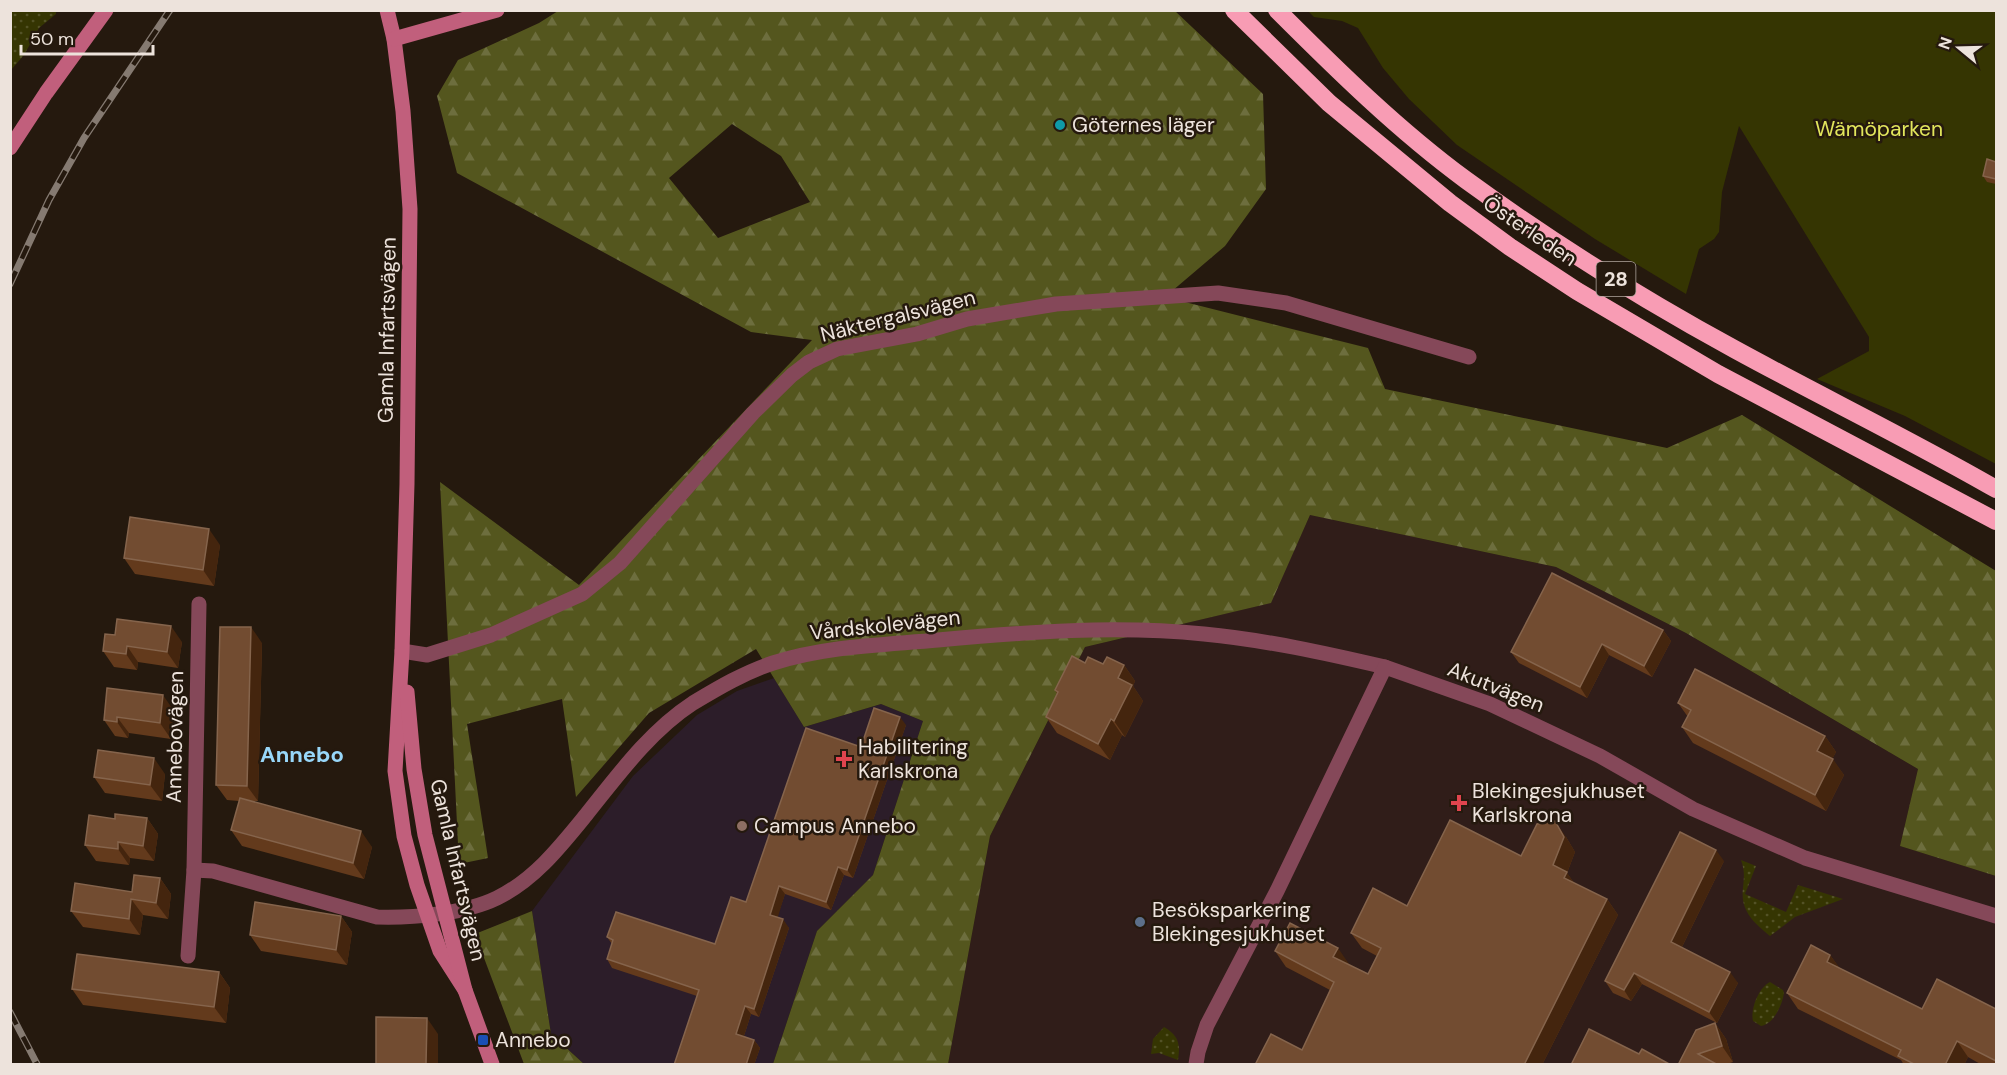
<svg xmlns="http://www.w3.org/2000/svg" width="2007" height="1075" font-family="'DM Sans',sans-serif">
	<style>
		.education { fill: #2c1d29 }
		.medical { fill: #301d19 }
		.grass { fill: url(#grass-dots) }
		.forest { fill: url(#forest-firs); fill-rule: evenodd }
		.green { fill: #353502 }
		.lines { fill: none; stroke-linecap: round; stroke-linejoin: round }
		.street { stroke: #854859; stroke-width: 15 }
		.secondary { stroke: #c15f7c; stroke-width: 15 }
		.highway { stroke: #f89cb4; stroke-width: 18 }
		.rail-casing { stroke: #857a71; stroke-width: 7 }
		.rail { stroke: #25190e; stroke-width: 4.5; stroke-dasharray: 14; stroke-linecap: butt }
		.wall { fill: #633a1c }
		.shaded-wall { fill: #44250e }
		.building { fill: #724c31; stroke: #85644c; stroke-width: 1.5 }
		.culture-dot { fill: #0f9aa8; stroke: #25190e; stroke-width: 2 }
		.health-dot { fill: #e0444e; stroke: #25190e; stroke-width: 2 }
		.education-dot { fill: #8d6e63; stroke: #25190e; stroke-width: 2 }
		.service-dot { fill: #5c6f8a; stroke: #25190e; stroke-width: 2 }
		.transit-dot { fill: #1a4fb4; stroke: #25190e; stroke-width: 2 }
		.labels { text-anchor: middle; stroke-width: 5; stroke-linejoin: round; paint-order: stroke }
		.shield { fill: #25190e; stroke: #b1a69e; stroke-width: 1.5 }
		.shield-label { font-size: 20px; font-weight: bold; fill: #ede3dc }
		.poi-label { font-size: 21px; fill: #ede3dc; stroke: #25190e; text-anchor: start }
		.park-label { font-size: 21px; fill: #e2e65c; stroke: #25190e }
		.street-label { font-size: 21px; fill: #ede3dc; stroke: #25190e }
		.neighbourhood-label { font-size: 22px; font-weight: bold; fill: #98d7f9; stroke: #25190e }
	</style>
	<defs>
		<pattern id="grass-dots" width="8" height="8" patternUnits="userSpaceOnUse" patternTransform="scale(1.5)"><rect width="8" height="8" fill="#353502"/><path d="M2 2h.1M6 6h.1" fill="none" stroke="#535226" stroke-width="1.8" stroke-linecap="round"/></pattern>
		<pattern id="forest-firs" width="22" height="20" patternUnits="userSpaceOnUse" patternTransform="scale(1.5)"><rect width="22" height="20" fill="#54561e"/><path d="M5 1l3.5 6h-7zM16 11l3.5 6h-7z" fill="#6d6e3e"/></pattern>
	</defs>
	<rect width="100%" height="100%" fill="#25190e"/>
	<path class="education" d="M774 678 804 727 881 704 923 721 873 875 817 931 773 1064H584L551 1034 532 911 633 776 697 715 737 691Z"/>
	<path class="medical" d="M1310 515 1556 567 1686 633 1918 769 1900 846 1996 876V1064H948L990 836 1085 647 1270 603Z"/>
	<g class="grass">
		<path d="M11 10 56 11V14L39 28 24 55 11 70Z"/>
		<path d="M1741 860 1756 866 1745 894 1786 912 1798 885 1843 899 1795 917 1770 936C1754 923 1740 911 1743 888 1744 877 1745 871 1741 860Z"/>
		<path d="M1770 982 1783 990 1784 993C1782 1005 1774 1024 1761 1026L1753 1021C1750 1009 1759 987 1770 982Z"/>
		<path d="M1164 1027C1178 1035 1181 1044 1178 1060L1159 1053 1151 1054 1153 1039Z"/>
	</g>
	<g class="forest">
		<path d="M558 11H1175L1263 94 1266 189 1225 246 1165 297 1368 348 1385 389 1667 448 1742 415 1996 571V876L1900 846 1918 769 1686 633 1556 567 1310 515 1271 603 1085 647 990 836 948 1064H773L817 931 873 875 923 721 881 704 804 727 756 649 649 713 576 797 562 699 467 724 488 858 459 864 440 482 579 585 812 340 751 332 457 173 437 96 458 60 539 23ZM732 124 781 156 810 202 718 238 669 178Z"/>
		<path d="M532 911 551 1034 584 1064H524L475 934Z"/>
	</g>
	<path class="green" d="M1308 11H1996V464L1905 416 1817 379 1869 351V337L1739 126 1722 192 1719 232 1714 239 1699 249 1686 294 1595 239 1457 145 1409 99 1383 68 1358 28 1342 21 1314 17Z"/>
	<g class="lines">
		<g class="street">
			<path d="M402 651 427 655 491 635 582 594 620 563 753 413 792 375 809 362 837 349 917 334 967 319 1056 304 1218 293 1286 303 1469 357"/>
			<path d="M194 870 213 871 377 917C413 918 464 914 497 898 534 880 560 847 586 815 618 775 650 731 693 703 718 688 745 672 773 663 826 646 882 645 938 640 1027 632 1115 625 1204 634 1266 640 1325 653 1385 667"/>
			<path d="M188 956 194 870 199 604"/>
			<path d="M1196 1064 1198 1052 1207 1025 1277 891 1385 667 1490 704 1600 756 1693 809 1805 858 1996 916"/>
		</g>
		<g class="secondary">
			<path d="M387 10 394 39 403 111 410 209 407 484 402 651 395 771 404 836 417 885 440 951 465 990"/>
			<path d="M394 39 497 10"/>
			<path d="M10 148 46 93 106 10"/>
			<path d="M407 692 414 769 425 835 465 990 492 1064"/>
		</g>
		<g class="highway">
			<path d="M1234 10 1329 103 1450 203 1510 247 1577 291 1718 374 1996 521"/>
			<path d="M1277 10C1337 70 1398 130 1466 180 1551 242 1644 300 1736 350 1822 397 1911 440 1996 489"/>
		</g>
		<defs>
			<g id="rail">
				<path d="M10 284 49 200 84 138 170 10"/>
				<path d="M10 1012 37 1064"/>
			</g>
		</defs>
		<use href="#rail" class="rail-casing"/>
		<use href="#rail" class="rail"/>
	</g>
	<g class="wall">
		<path d="M1996 162V184L1987 182 1983 176Z"/>
		<path d="M220 545 214 586 135 574 124 558Z"/>
		<path d="M1663 630 1671 641 1652 677 1609 655 1587 698 1519 663 1511 652Z"/>
		<path d="M105 634 182 642 178 668 138 662 137 670 114 667 103 651Z"/>
		<path d="M262 643 258 801H251L372 847 364 879 242 846 231 830 239 801 227 800 216 785Z"/>
		<path d="M1085 663 1124 665 1135 681 1133 686 1143 701 1125 737 1122 735 1110 760 1057 733 1046 717 1057 694 1055 690Z"/>
		<path d="M107 688 174 711 171 739 129 733 128 738 115 736 104 720Z"/>
		<path d="M1678 703 1825 736 1836 752 1832 759 1844 775 1826 811 1693 743 1682 727 1688 717Z"/>
		<path d="M906 725 853 878 844 875 831 910 785 894 777 917 789 928 759 1017 751 1014 744 1036 754 1040 760 1048 754 1065 697 996 612 968 607 959 612 944 607 937 715 944 861 747Z"/>
		<path d="M165 774 162 801 105 793 94 777Z"/>
		<path d="M147 818 158 834 154 861 130 858 129 865 96 861 85 845 115 819Z"/>
		<path d="M1566 837 1575 852 1567 873 1574 883 1607 899 1618 915 1542 1065H1255L1302 1050 1330 990 1286 967 1275 951 1349 964H1348L1368 974 1377 956 1362 948 1351 933 1407 906Z"/>
		<path d="M1724 861 1682 947 1738 983 1717 1023 1642 984 1631 1001 1613 993 1605 981Z"/>
		<path d="M160 878 171 894 168 919 143 915 140 935 83 927 71 911 132 892Z"/>
		<path d="M341 916 352 932 347 965 261 951 250 935Z"/>
		<path d="M1830 955 1840 969 1922 1009H1996V1065H1982L1968 1057 1964 1065H1904L1901 1060 1798 1009 1787 993Z"/>
		<path d="M219 972 230 988 226 1023 83 1005 72 989Z"/>
		<path d="M1715 1023 1726 1039 1733 1062 1724 1065H1678Z"/>
	</g>
	<g class="shaded-wall">
		<path d="M209 529 220 545 214 586 203 570Z"/>
		<path d="M171 626 182 642 178 668 167 652Z"/>
		<path d="M251 627 262 643 258 801 247 786Z"/>
		<path d="M1663 630 1671 641 1652 677 1644 666Z"/>
		<path d="M1602 644 1609 655 1587 698 1580 687Z"/>
		<path d="M127 646 138 662 137 670 126 654Z"/>
		<path d="M1124 665 1135 681 1133 686 1143 701 1125 737 1114 721 1118 678Z"/>
		<path d="M163 695 174 711 171 739 160 723Z"/>
		<path d="M117 717 129 733 128 738 117 722Z"/>
		<path d="M900 717 906 725 853 878 847 870Z"/>
		<path d="M1111 719 1122 735 1110 760 1098 744Z"/>
		<path d="M1825 736 1836 752 1828 767 1817 751Z"/>
		<path d="M154 758 165 774 162 801 150 785Z"/>
		<path d="M1833 759 1844 775 1826 811 1815 795Z"/>
		<path d="M147 818 158 834 154 861 143 846Z"/>
		<path d="M1555 821 1566 837 1575 852 1567 873 1578 888 1564 880 1553 865Z"/>
		<path d="M361 831 372 847 364 879 353 863Z"/>
		<path d="M118 842 130 858 129 865 118 849Z"/>
		<path d="M1716 850 1724 861 1679 953 1671 942Z"/>
		<path d="M838 867 844 875 831 910 826 902Z"/>
		<path d="M160 878 171 894 168 919 156 903Z"/>
		<path d="M779 886 785 894 776 923 770 915Z"/>
		<path d="M131 899 143 915 140 935 129 919Z"/>
		<path d="M1607 899 1618 915 1542 1065H1524Z"/>
		<path d="M341 916 352 932 347 965 336 950Z"/>
		<path d="M783 919 789 928 759 1017 754 1009Z"/>
		<path d="M1338 948 1349 964 1344 973 1333 957Z"/>
		<path d="M1830 955 1842 971 1827 962Z"/>
		<path d="M219 972 230 988 226 1023 214 1007Z"/>
		<path d="M1730 972 1738 983 1717 1023 1709 1012Z"/>
		<path d="M1634 973 1642 984 1631 1001 1624 990Z"/>
		<path d="M745 1006 751 1014 742 1042 736 1034Z"/>
		<path d="M427 1018 438 1034V1065H426Z"/>
		<path d="M1715 1023 1726 1039 1733 1062 1722 1046Z"/>
		<path d="M754 1040 760 1048 754 1065H746Z"/>
		<path d="M1957 1041 1968 1057 1964 1065H1945Z"/>
	</g>
	<g class="building">
		<path d="M1987 159 1996 162V179L1983 176Z"/>
		<path d="M130 517 209 529 203 570 124 558Z"/>
		<path d="M1552 573 1663 630 1644 666 1602 644 1580 687 1511 652Z"/>
		<path d="M117 619 171 626 167 652 127 646 126 654 103 651 105 634 115 635Z"/>
		<path d="M220 627H251L247 786 216 785Z"/>
		<path d="M1072 656 1085 663 1088 657 1103 664 1107 657 1124 665 1118 678 1132 685 1114 721 1111 719 1098 744 1046 717 1058 692 1055 690Z"/>
		<path d="M1695 669 1825 736 1817 751 1833 759 1815 795 1682 727 1691 710 1678 703Z"/>
		<path d="M107 688 163 695 160 723 117 717V722L104 720Z"/>
		<path d="M874 708 900 717 847 870 838 867 826 902 779 886 770 915 783 919 754 1009 745 1006 736 1034 754 1040 746 1065H674L699 990 607 959 613 940 607 937 616 912 715 944 731 897 746 902 806 728 861 747Z"/>
		<path d="M98 750 154 758 150 785 94 777Z"/>
		<path d="M240 798 361 831 353 863 231 830Z"/>
		<path d="M115 814 147 818 143 846 118 842V849L85 845 89 815 115 819Z"/>
		<path d="M1450 820 1521 856 1537 824 1555 821 1564 837 1553 865 1567 872 1564 878 1607 899 1524 1065H1255L1271 1034 1302 1050 1334 982 1275 951 1290 923 1338 948 1333 957 1368 974 1381 948 1351 933 1373 888 1407 906Z"/>
		<path d="M1680 832 1716 850 1671 942 1730 972 1709 1012 1634 973 1624 990 1605 981Z"/>
		<path d="M134 875 160 878 156 903 131 899 129 919 71 911 75 883 132 892Z"/>
		<path d="M255 902 341 916 336 950 250 935Z"/>
		<path d="M1811 945 1830 955 1827 962 1922 1009 1937 979 1996 1009V1061L1957 1041 1945 1065H1916L1898 1056 1901 1050 1787 993Z"/>
		<path d="M77 954 219 972 214 1007 72 989Z"/>
		<path d="M376 1017 427 1018 426 1065H376Z"/>
		<path d="M1715 1023 1722 1046 1698 1054 1718 1065H1678L1696 1030Z"/>
		<path d="M1589 1029 1639 1054 1642 1049 1671 1065H1571Z"/>
	</g>
	<circle class="culture-dot" cx="1060" cy="125" r="6"/>
	<g class="health-dot">
		<path d="M841 750h6v6h6v6h-6v6h-6v-6h-6v-6h6z"/>
		<path d="M1456 794h6v6h6v6h-6v6h-6v-6h-6v-6h6z"/>
	</g>
	<circle class="education-dot" cx="742" cy="826" r="6"/>
	<circle class="service-dot" cx="1140" cy="922" r="6"/>
	<rect class="transit-dot" x="477" y="1034" width="12" height="12" rx="3"/>
	<g class="labels">
		<rect class="shield" x="1596.5" y="262" width="39" height="34" rx="4.5"/>
		<g class="shield-label">
			<text x="1616" y="286">28</text>
		</g>
		<g class="poi-label">
			<text x="1072" y="132">Göternes läger</text>
			<text x="858" y="754">Habilitering<tspan x="858" dy="24">Karlskrona</tspan></text>
			<text x="1472" y="798">Blekingesjukhuset<tspan x="1472" dy="24">Karlskrona</tspan></text>
			<text x="754" y="833">Campus Annebo</text>
			<text x="1152" y="917">Besöksparkering<tspan x="1152" dy="24">Blekingesjukhuset</tspan></text>
			<text x="495" y="1047">Annebo</text>
		</g>
		<g class="park-label">
			<text x="1879" y="136">Wämöparken</text>
		</g>
		<g class="street-label">
			<text transform="translate(1530 231) rotate(34)" y="7">Österleden</text>
			<text transform="translate(898 316) rotate(-14)" y="7">Näktergalsvägen</text>
			<text transform="translate(387 330) rotate(-89)" y="7">Gamla Infartsvägen</text>
			<text transform="translate(885 625) rotate(-6)" y="7">Vårdskolevägen</text>
			<text transform="translate(1496 687) rotate(22)" y="7">Akutvägen</text>
			<text transform="translate(175 737) rotate(-89)" y="7">Annebovägen</text>
			<text transform="translate(458 870) rotate(77)" y="7">Gamla Infartsvägen</text>
		</g>
		<g class="neighbourhood-label">
			<text x="302" y="762">Annebo</text>
		</g>
	</g>
	<rect width="2007" height="1075" fill="none" stroke="#ede3dc" stroke-width="24"/>
	<g transform="translate(1959 48) rotate(289)" stroke="#25190e" stroke-width="4.5" paint-order="stroke">
	<path d="M0-4.5L10 22L0 15L-10 22Z" fill="#ede3dc"/>
	<text y="-9" font-size="16" font-weight="bold" text-anchor="middle" fill="#ede3dc">N</text>
	</g>
	<path d="M21 45v9h132v-9" fill="none" stroke="#ede3dc" stroke-width="3"/>
	<text x="30" y="45" font-size="18" fill="#ede3dc" stroke="#25190e" stroke-width="4.5" paint-order="stroke">50 m</text>
</svg>
